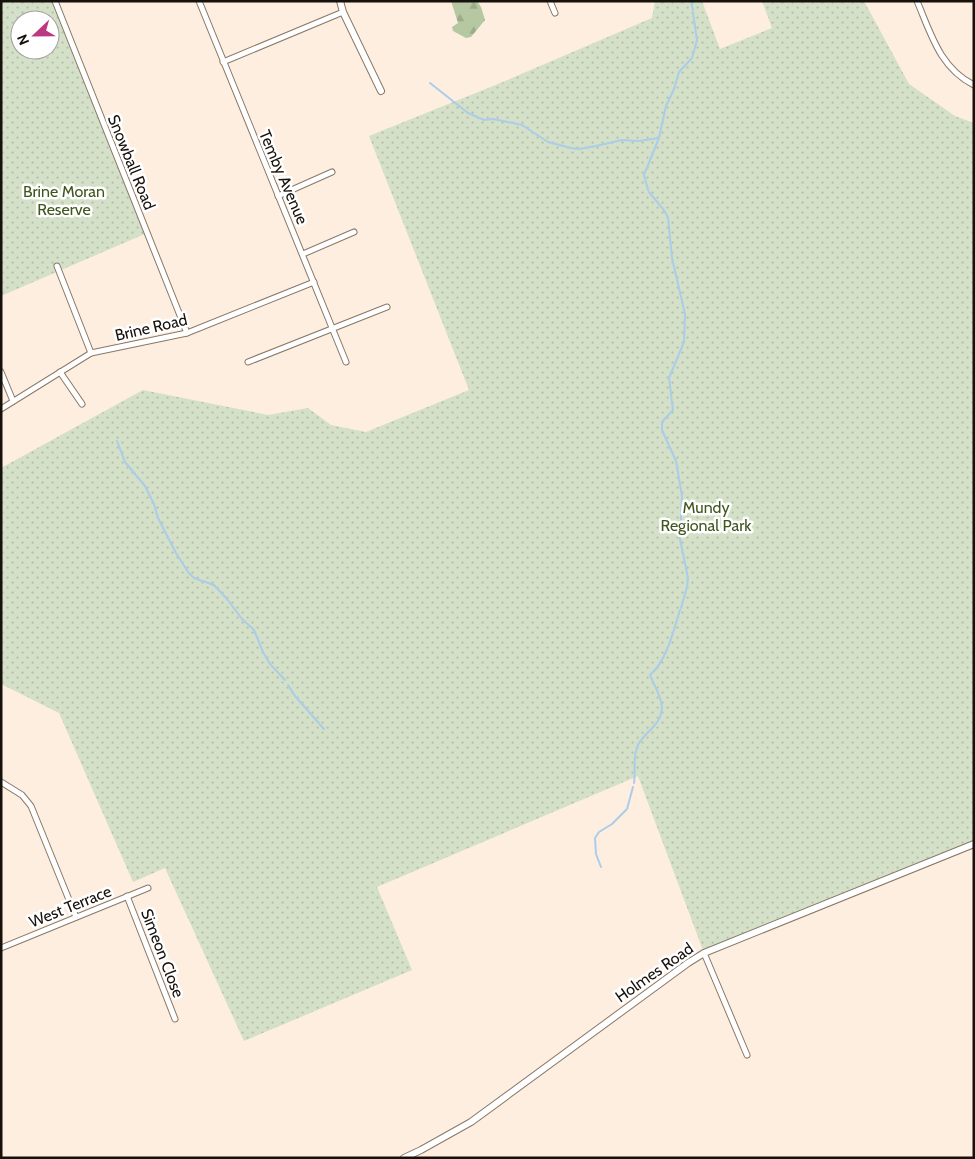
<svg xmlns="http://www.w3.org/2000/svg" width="975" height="1159" font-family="Cabin,sans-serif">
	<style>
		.forest { fill: url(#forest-firs) }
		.park { fill: url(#park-dots); fill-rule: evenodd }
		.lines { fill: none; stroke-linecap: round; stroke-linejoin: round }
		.stream { stroke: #aacdeb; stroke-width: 2 }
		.minor-casing { stroke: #897868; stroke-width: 7 }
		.tertiary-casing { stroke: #897868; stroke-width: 8 }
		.minor { stroke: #fff; stroke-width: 5 }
		.tertiary { stroke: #fff; stroke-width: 6 }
		.labels { text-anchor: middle; stroke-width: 5; stroke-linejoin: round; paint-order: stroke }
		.street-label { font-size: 16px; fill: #17110b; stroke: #fff }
		.park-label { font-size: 16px; fill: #3f551d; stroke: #fff }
	</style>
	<defs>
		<pattern id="forest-firs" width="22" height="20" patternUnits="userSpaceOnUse" patternTransform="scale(1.25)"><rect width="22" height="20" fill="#b6c8a2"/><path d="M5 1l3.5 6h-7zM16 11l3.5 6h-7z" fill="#9cab8a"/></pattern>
		<pattern id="park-dots" width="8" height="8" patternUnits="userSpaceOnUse" patternTransform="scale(1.25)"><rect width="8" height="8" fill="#d4e0c7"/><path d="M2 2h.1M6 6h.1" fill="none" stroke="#b5bfaa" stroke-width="1.8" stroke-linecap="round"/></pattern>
	</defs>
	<rect width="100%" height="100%" fill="#fdeee0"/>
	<path class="forest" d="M451 1H477L481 7 485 20 471 37 466 38 453 31 452 27 458 23Z"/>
	<g class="park">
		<path d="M1 1H55L147 233 1 296ZM20 20H50V50H20Z"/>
		<path d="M655 1H702L720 49 772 28 762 1H864L909 84 955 116 974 123V843L704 953 638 776 377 887 412 970 244 1041 165 868 133 882 59 713 1 684V468L143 390 268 415 308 408 331 425 366 432 469 390 369 136 503 82 652 18Z"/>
	</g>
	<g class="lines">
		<g class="stream">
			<path d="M691 1 693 10"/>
			<path d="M430 83 468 113 484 120 493 119 522 125 548 142 571 148 579 149 596 146 622 140 639 141 659 138"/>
			<path d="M648 190 644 175 659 138 666 106 674 89 679 72 692 58 694 51 697 40 693 13"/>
			<path d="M649 192 663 209 668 217 672 258 685 314 684 342 669 378 673 410 662 422V430L676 461 682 496 680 539 688 578 687 587 681 608"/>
			<path d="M117 441 125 462 145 486 154 504 158 518 176 553 188 572 194 578 214 585 227 599 242 619 254 630 263 652 270 664 285 680"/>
			<path d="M288 685 295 696 324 729"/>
			<path d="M634 783C636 771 632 757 638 745 642 737 649 732 655 725 670 707 657 693 650 675 666 662 674 630 680 610"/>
			<path d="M601 867 596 854 595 838 599 832 612 824 627 809 633 787"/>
		</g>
		<defs>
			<g id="minor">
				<path d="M55 1 187 333"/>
				<path d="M199 1 346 362"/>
				<path d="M550 1 555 13"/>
				<path d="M917 1C931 34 940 68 974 85"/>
				<path d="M223 62 343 12"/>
				<path d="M278 196 332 172"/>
				<path d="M303 254 354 232"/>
				<path d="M57 266 91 353"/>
				<path d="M248 362 387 307"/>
				<path d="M1 372 13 401"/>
				<path d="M60 372 82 404"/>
				<path d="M1 409 91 353 187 333 314 282"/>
				<path d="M1 782 22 795 31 806 76 917"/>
				<path d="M127 896 175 1019"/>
				<path d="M1 948 148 888"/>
				<path d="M704 953 747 1055"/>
			</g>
			<g id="tertiary">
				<path d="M340 1 343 12 381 91"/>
				<path d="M404 1158 421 1150 471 1122 688 963 704 953 974 844"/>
			</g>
		</defs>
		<use href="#minor" class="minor-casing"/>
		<use href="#tertiary" class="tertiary-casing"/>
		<use href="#minor" class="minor"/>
		<use href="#tertiary" class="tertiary"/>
	</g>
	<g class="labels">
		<g class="street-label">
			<text transform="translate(132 162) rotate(68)" y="6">Snowball Road</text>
			<text transform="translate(284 177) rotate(67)" y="6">Temby Avenue</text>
			<text transform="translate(151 327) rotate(-13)" y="6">Brine Road</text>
			<text transform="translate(70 906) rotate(-22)" y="6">West Terrace</text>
			<text transform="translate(163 953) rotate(69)" y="6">Simeon Close</text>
			<text transform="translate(654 972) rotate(-35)" y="6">Holmes Road</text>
		</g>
		<g class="park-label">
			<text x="64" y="197">Brine Moran<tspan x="64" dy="18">Reserve</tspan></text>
			<text x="706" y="513">Mundy<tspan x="706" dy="18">Regional Park</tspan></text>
		</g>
	</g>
	<rect width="975" height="1159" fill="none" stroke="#17110b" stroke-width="5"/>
	<g transform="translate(35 35) rotate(248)"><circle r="24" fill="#ffffff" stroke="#a2a09d"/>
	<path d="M0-4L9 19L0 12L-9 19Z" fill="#bb3981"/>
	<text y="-8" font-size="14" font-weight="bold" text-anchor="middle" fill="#17110b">N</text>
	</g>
</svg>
